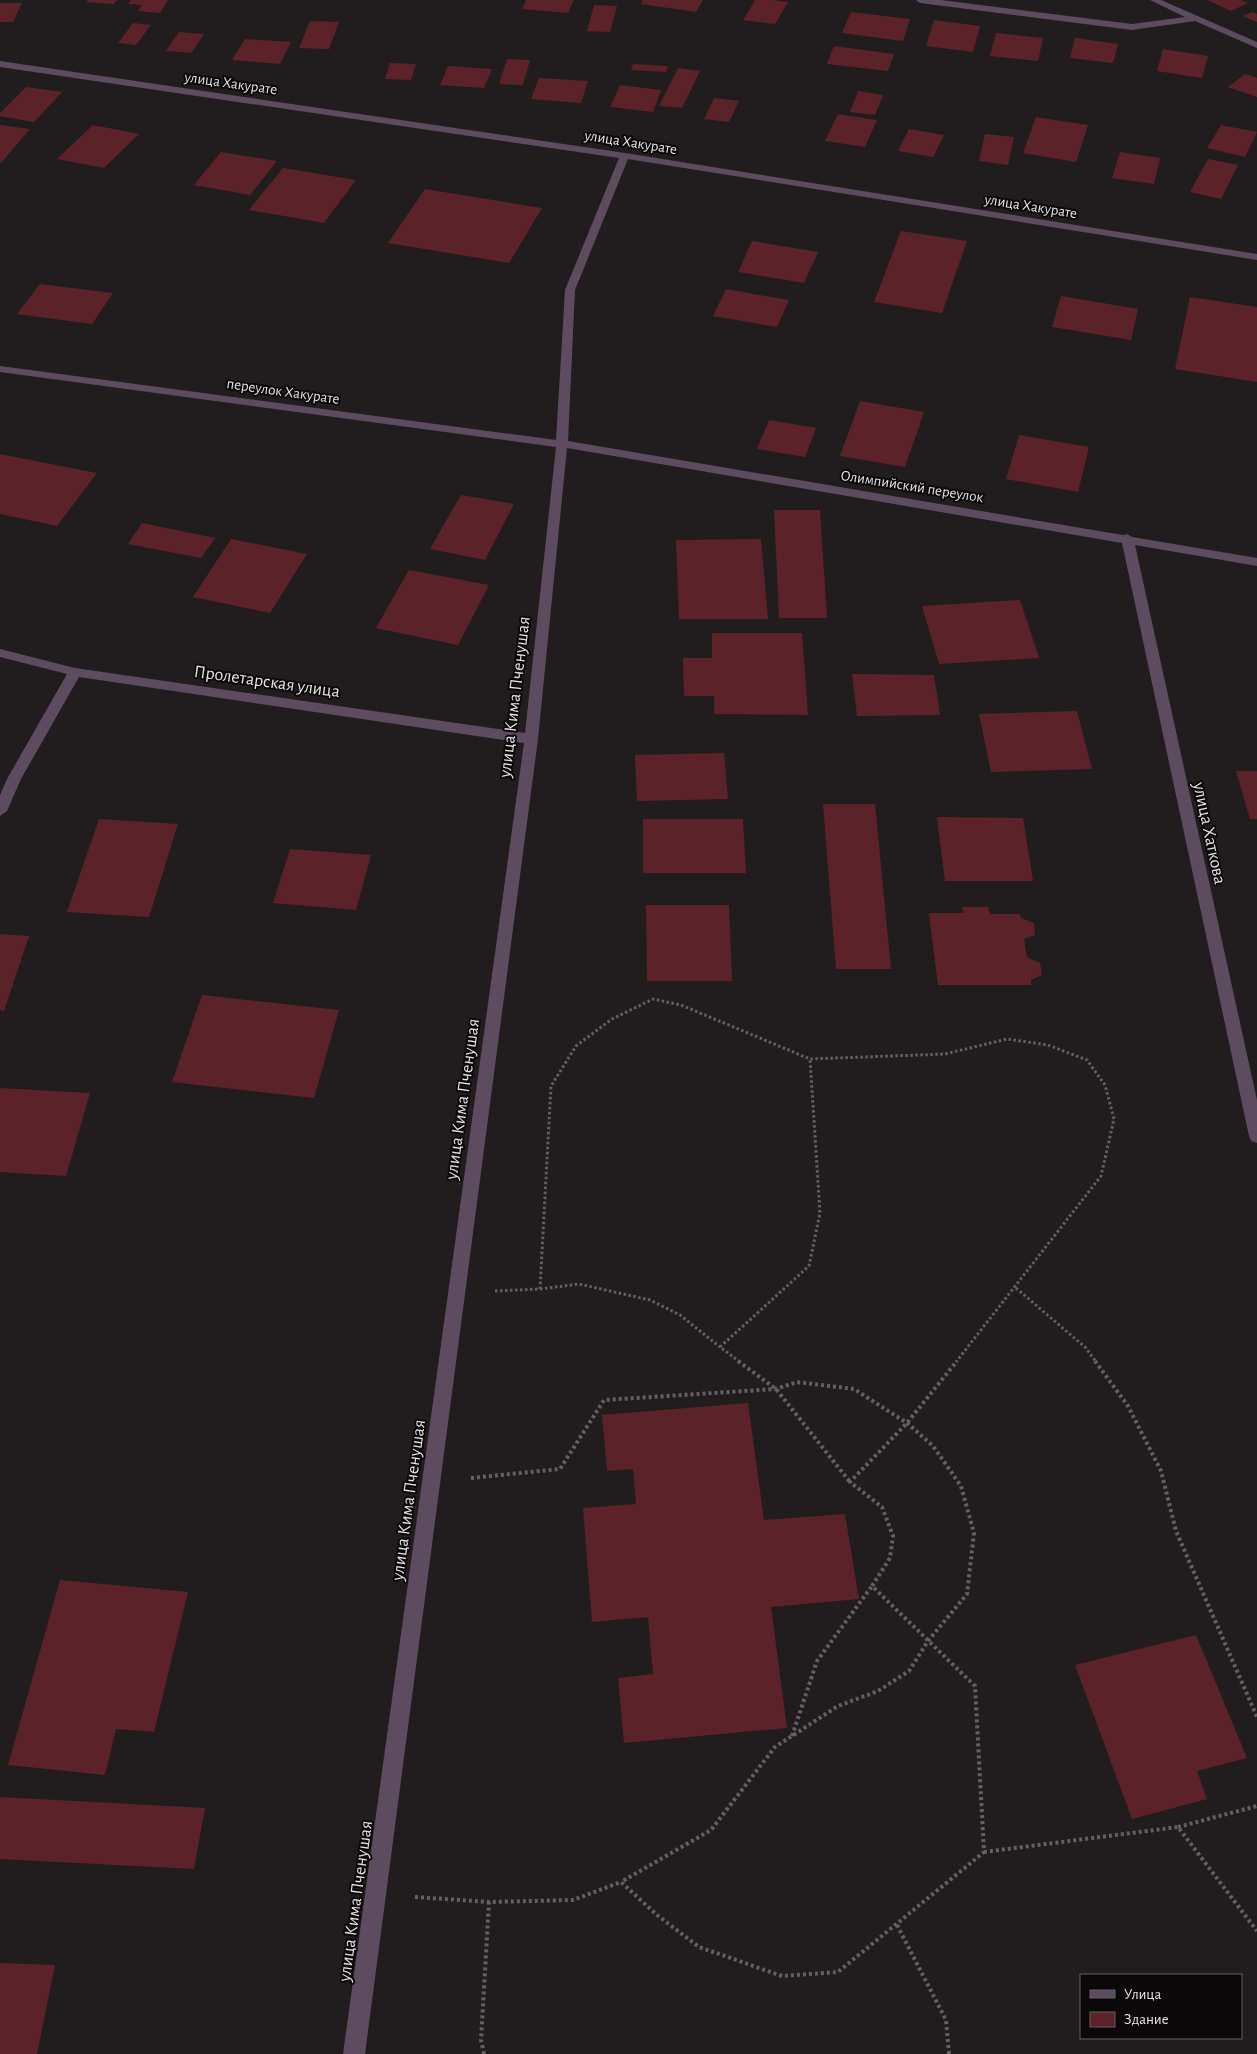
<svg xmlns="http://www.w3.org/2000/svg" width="1257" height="2054" font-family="'Alegreya Sans',sans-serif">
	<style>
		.building { fill: #5c2229 }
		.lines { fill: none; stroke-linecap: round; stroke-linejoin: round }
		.path-far1 { stroke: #636061; stroke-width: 3; stroke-dasharray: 2.5 2.5; stroke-linecap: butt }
		.path { stroke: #636061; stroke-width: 4; stroke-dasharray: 3 3; stroke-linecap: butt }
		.street { fill: #5d4c5f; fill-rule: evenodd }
		.labels { text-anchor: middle; stroke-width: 4; stroke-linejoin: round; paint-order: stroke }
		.far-street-label { font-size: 15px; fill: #e6e3e4; stroke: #0a0809 }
		.street-label { font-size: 18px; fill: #e6e3e4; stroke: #0a0809 }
	</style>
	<rect width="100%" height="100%" fill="#211d1f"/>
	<g class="building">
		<path d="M88 0H117L114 4 86 2Z"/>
		<path d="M131 0H168L160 13 138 11 142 5 128 4Z"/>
		<path d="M526 0H574L568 13 522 9Z"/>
		<path d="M643 0H703L696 12 641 4Z"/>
		<path d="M755 0H773L788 2 775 24 743 20Z"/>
		<path d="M1207 0H1241L1248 3 1231 11Z"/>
		<path d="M0 3H22L13 22H0Z"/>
		<path d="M594 5 617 6 610 32 587 31Z"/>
		<path d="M851 12 910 19 903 41 842 33Z"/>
		<path d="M1253 12 1257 14V22L1243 16Z"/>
		<path d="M934 20 980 26 973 52 926 46Z"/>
		<path d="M310 21 339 22 329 49 299 48Z"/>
		<path d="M133 23 151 25 136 45 118 43Z"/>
		<path d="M179 32 204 34 191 53 166 51Z"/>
		<path d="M996 33 1043 38 1038 61 990 56Z"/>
		<path d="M1075 38 1118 44 1113 63 1070 58Z"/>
		<path d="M245 39 291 42 280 64 232 60Z"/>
		<path d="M834 46 894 54 888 71 827 64Z"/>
		<path d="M1163 49 1208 56 1202 78 1157 71Z"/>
		<path d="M507 59 530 60 523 85 499 84Z"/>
		<path d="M390 63 416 64 411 80 385 79Z"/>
		<path d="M633 64 668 66 666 72 631 70Z"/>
		<path d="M448 66 492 69 484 88 440 85Z"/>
		<path d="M678 68 700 71 682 108 659 106Z"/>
		<path d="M1245 74 1257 78V97L1228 87Z"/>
		<path d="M539 78 588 81 581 103 531 99Z"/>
		<path d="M620 85 661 90 653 112 610 107Z"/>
		<path d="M26 87 62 92 34 122 0 116V113Z"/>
		<path d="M858 91 883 95 875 115 850 112Z"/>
		<path d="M714 98 739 101 729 122 704 119Z"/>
		<path d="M838 114 877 120 865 147 825 141Z"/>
		<path d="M1036 117 1088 125 1076 162 1023 153Z"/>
		<path d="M0 125 30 129 1 163H0Z"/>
		<path d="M93 125 139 134 104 168 57 159Z"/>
		<path d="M1221 125 1257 132 1245 157 1207 148Z"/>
		<path d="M909 129 944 135 933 157 898 151Z"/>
		<path d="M985 134 1014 137 1008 165 979 161Z"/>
		<path d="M221 152 277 161 250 195 194 185Z"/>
		<path d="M1120 152 1160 158 1154 184 1112 178Z"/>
		<path d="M1208 159 1238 165 1221 199 1190 192Z"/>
		<path d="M283 168 356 180 324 223 249 210Z"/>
		<path d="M425 189 542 208 509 263 388 243Z"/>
		<path d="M901 231 967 241 942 313 874 302Z"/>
		<path d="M752 241 818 252 804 283 738 272Z"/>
		<path d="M40 284 113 293 92 324 17 314Z"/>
		<path d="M726 289 789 300 777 327 713 316Z"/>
		<path d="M1061 296 1138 309 1131 340 1052 327Z"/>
		<path d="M1190 297 1257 307V382L1175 369Z"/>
		<path d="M860 401 924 412 905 467 840 456Z"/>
		<path d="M769 420 816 428 805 457 757 449Z"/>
		<path d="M1019 435 1089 447 1078 492 1006 479Z"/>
		<path d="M0 454 97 473 57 526 0 514Z"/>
		<path d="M461 495 514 504 485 560 430 549Z"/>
		<path d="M774 510H820L827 618H779Z"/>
		<path d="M142 523 215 538 201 558 128 544Z"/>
		<path d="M231 539 307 554 270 613 193 597Z"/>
		<path d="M761 539 768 619H679L676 540Z"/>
		<path d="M409 570 489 585 458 645 376 628Z"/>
		<path d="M1020 600 1039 658 939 664 922 606Z"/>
		<path d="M712 633H802L808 715 714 714V696H684L683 658H712Z"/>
		<path d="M852 674 934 675 940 715 857 716Z"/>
		<path d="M1077 711 1092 769 991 772 979 714Z"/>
		<path d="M724 753 728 799 637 801 635 755Z"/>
		<path d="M1236 771H1257V819H1250Z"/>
		<path d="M823 804H875L891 969H836Z"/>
		<path d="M937 817 1023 818 1033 881H945Z"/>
		<path d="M99 819 178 824 149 917 67 912Z"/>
		<path d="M643 819H743L746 873H643Z"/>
		<path d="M290 849 371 855 356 910 273 903Z"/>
		<path d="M646 905H729L732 981H647Z"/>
		<path d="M962 907H988L990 914H1020L1021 918 1034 923 1035 935 1024 939 1027 957 1040 963 1042 975 1031 980V985H938L929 913H963Z"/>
		<path d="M0 934 29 936 4 1011 0 1010Z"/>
		<path d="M202 995 339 1010 314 1098 172 1082Z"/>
		<path d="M0 1088 90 1093 66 1176 0 1172Z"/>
		<path d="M748 1403 764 1520 845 1514 859 1599 771 1607 787 1728 624 1743 618 1678 653 1674 648 1617 592 1622 583 1508 636 1504 633 1469 607 1471 602 1415Z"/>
		<path d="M60 1580 188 1592 154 1732 116 1729 105 1775 8 1765Z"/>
		<path d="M1196 1635 1247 1758 1197 1771 1207 1799 1132 1819 1075 1665Z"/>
		<path d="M0 1797 205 1808 194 1869 0 1859Z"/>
		<path d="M0 1963 55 1965 37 2054H0Z"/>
	</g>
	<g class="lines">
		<g class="path-far1">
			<path d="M1016 1288 1086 1348 1096 1362"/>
			<path d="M540 1289 579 1284 650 1300 680 1315 720 1347"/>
			<path d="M495 1291 540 1289 551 1086 576 1046 612 1019 653 999 681 1005 810 1059 945 1054 1007 1039 1048 1045 1087 1060 1105 1085 1114 1119 1101 1176 956 1362"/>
			<path d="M740 1362 720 1347 809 1266 820 1213 810 1059"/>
		</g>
		<g class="path">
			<path d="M738 1361 776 1389 850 1482"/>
			<path d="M1095 1361 1128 1406 1161 1471 1176 1531 1257 1717"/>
			<path d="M471 1478 560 1469 604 1400 776 1389 797 1382 854 1389 907 1423 933 1446 961 1486 974 1533 967 1594 928 1641 909 1671 878 1691 838 1706 775 1747 711 1830 621 1882"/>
			<path d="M792 1736 817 1661 872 1586"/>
			<path d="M1178 1827 1257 1806"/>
			<path d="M984 1852 1178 1827 1257 1931"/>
			<path d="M415 1897 489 1902 573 1900 621 1882 657 1915 699 1947 782 1976 838 1972 984 1852 975 1686 872 1586 890 1558 893 1536 882 1507 850 1482 907 1423 957 1361"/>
			<path d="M897 1925 946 2020 949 2054"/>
			<path d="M484 2054 481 2040 489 1902"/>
		</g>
		<g class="street">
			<path d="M916 0H941L1132 24 1185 17 1150 0H1161L1257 42V48L1195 21 1132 30 920 3Z"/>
			<path d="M0 61 625 153 1257 254V260L628 159 575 290 568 441 1123 535 1127 534 1132 537 1257 558V566L1135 545 1257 1100V1143L1251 1141 1249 1136 1122 543 567 448 538 739 365 2054H343L524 743 79 677 21 779 7 811 0 816V795L7 779 67 674 0 657V649L75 668 525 733 556 447 0 372V366L556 440 565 290 619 158 0 67Z"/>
		</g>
	</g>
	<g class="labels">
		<g class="far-street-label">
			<text transform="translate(231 83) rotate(8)" y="5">улица Хакурате</text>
			<text transform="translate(631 142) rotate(9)" y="5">улица Хакурате</text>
			<text transform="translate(1031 206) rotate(9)" y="5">улица Хакурате</text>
			<text transform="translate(283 391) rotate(8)" y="5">переулок Хакурате</text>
			<text transform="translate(912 486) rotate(9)" y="5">Олимпийский переулок</text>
		</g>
		<g class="street-label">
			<text transform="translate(267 681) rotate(8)" y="6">Пролетарская улица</text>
			<text transform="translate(514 697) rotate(-83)" y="6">улица Кима Пченушая</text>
			<text transform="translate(1210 833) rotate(78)" y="6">улица Хаткова</text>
			<text transform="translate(462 1099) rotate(-82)" y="6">улица Кима Пченушая</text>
			<text transform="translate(408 1500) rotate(-82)" y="6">улица Кима Пченушая</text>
			<text transform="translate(355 1901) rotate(-82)" y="6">улица Кима Пченушая</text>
		</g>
	</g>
	<rect x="1080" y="1974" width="162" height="65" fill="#0a0809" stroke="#626061"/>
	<rect x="1090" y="1990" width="25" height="8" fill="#5d4c5f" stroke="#626061"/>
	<text x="1124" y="1999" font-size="15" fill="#e6e3e4">Улица</text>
	<rect x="1090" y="2012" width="25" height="15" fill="#5c2229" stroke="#626061"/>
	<text x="1124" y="2024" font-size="15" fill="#e6e3e4">Здание</text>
</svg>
